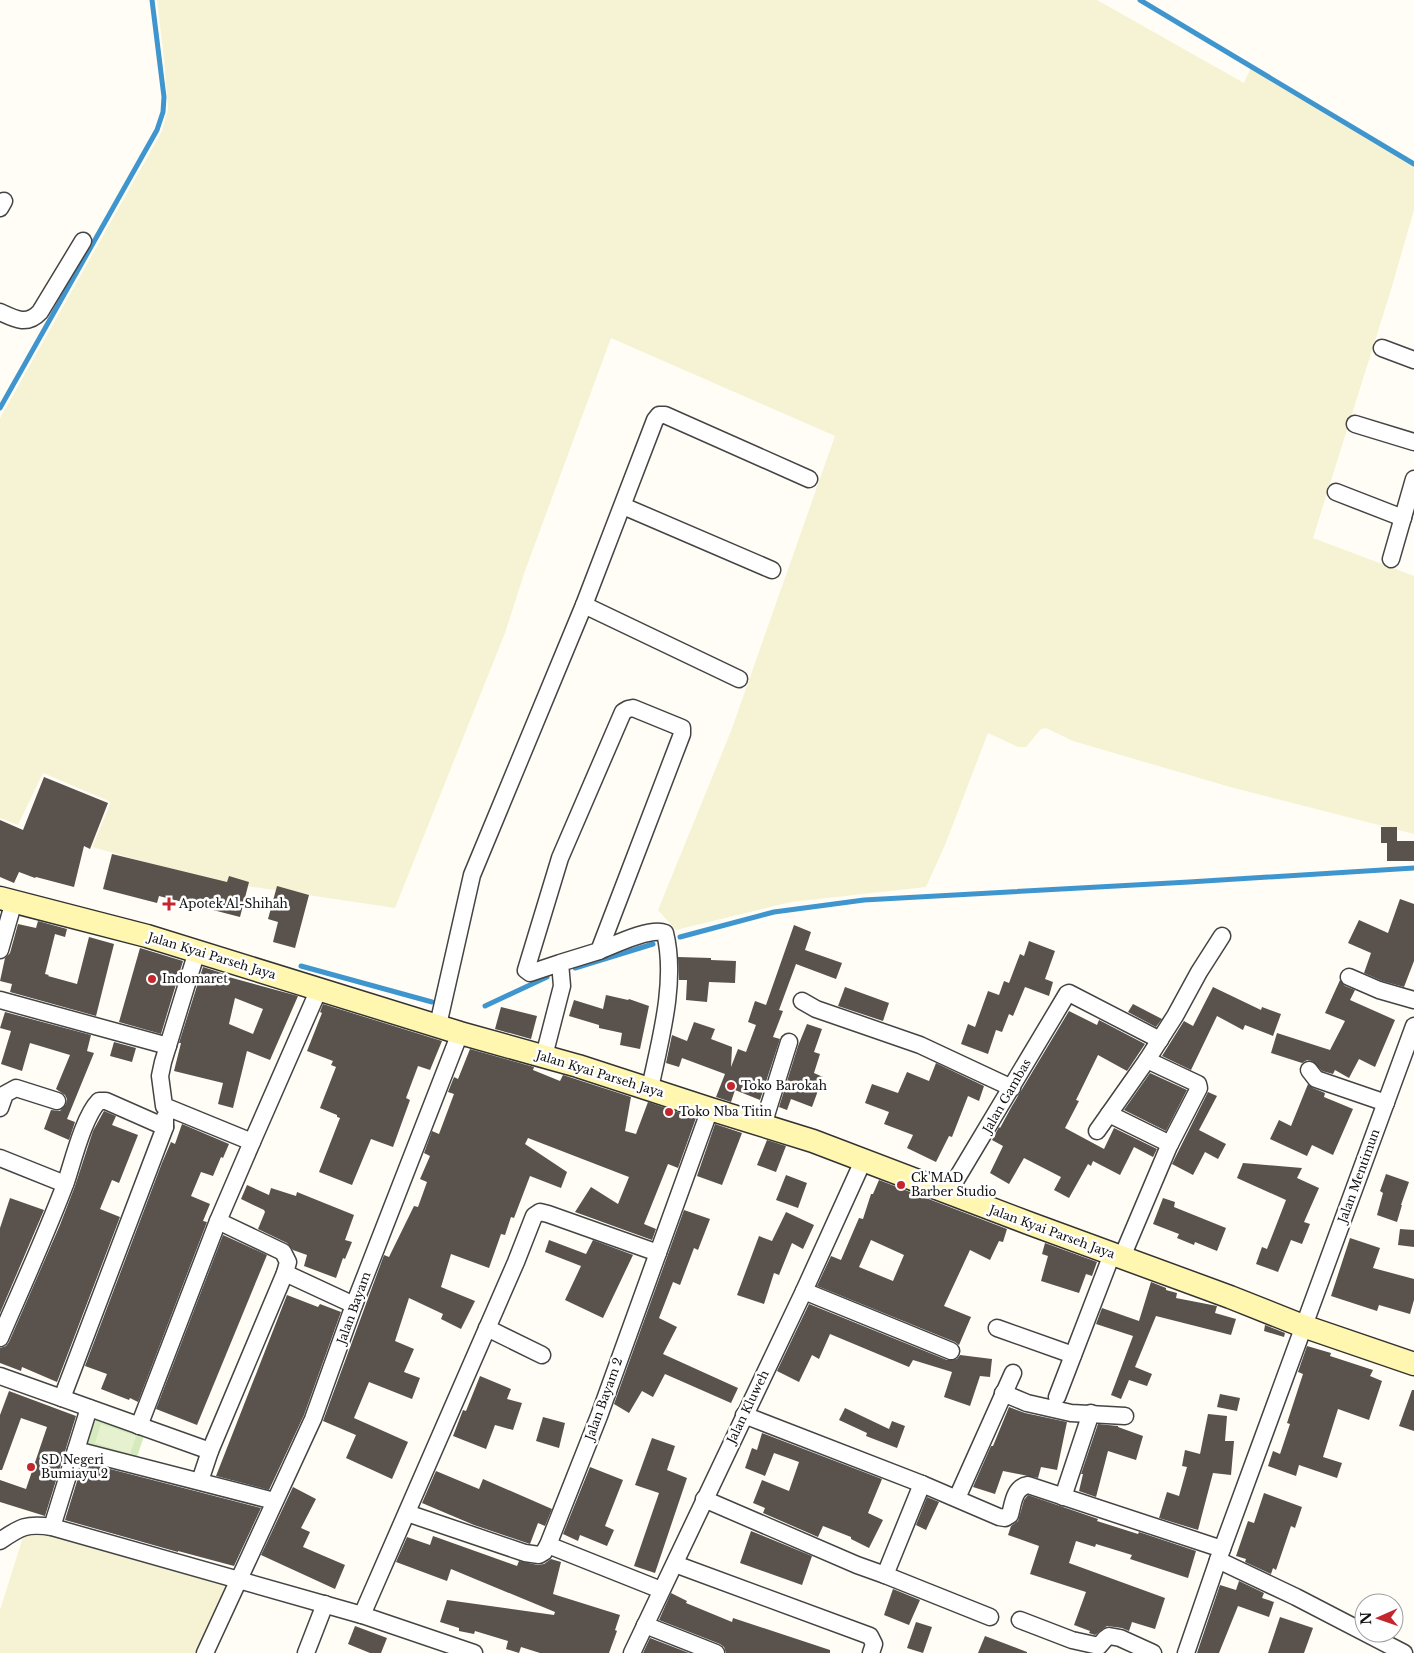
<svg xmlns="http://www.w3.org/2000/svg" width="1414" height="1653" font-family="'Libre Baskerville',serif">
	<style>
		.farmland { fill: #f6f3d4 }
		.green { fill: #d5ebbd }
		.pitch { fill: #e6f2cf }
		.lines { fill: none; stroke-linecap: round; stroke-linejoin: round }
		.stream { stroke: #3f96cf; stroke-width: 5 }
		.building { fill: #5a524d; fill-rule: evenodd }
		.street-casing { stroke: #444; stroke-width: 19 }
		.secondary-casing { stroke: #333; stroke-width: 25 }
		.street { stroke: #fff; stroke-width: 16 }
		.secondary { stroke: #fff6b0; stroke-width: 22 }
		.poi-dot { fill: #c4262e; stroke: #fff; stroke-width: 2 }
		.labels { text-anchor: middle; stroke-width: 5; stroke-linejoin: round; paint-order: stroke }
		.poi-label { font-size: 12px; fill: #111; stroke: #fff; text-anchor: start }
		.street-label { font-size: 12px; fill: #111; stroke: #fff }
	</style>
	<rect width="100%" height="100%" fill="#fffdf5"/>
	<g class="farmland">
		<path d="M157 0H1097L1244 83 1251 67 1414 167V210L1390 293 1313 538 1414 576V834L1230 787 1073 741 1046 728 1041 729 1026 747H1018L988 733 945 845 926 887 791 902 676 930 658 910 731 731 835 436 611 338 525 571 505 633 395 908 213 881 92 847 111 802 43 773 18 825 0 818V418L162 131 168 109 164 59Z"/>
		<path d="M31 1532H49L232 1584 202 1653H0V1610L23 1537Z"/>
	</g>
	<path class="green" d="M92 1415 145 1433 136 1460 82 1447Z"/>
	<path class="pitch" d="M101 1424 136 1436 130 1454 95 1443Z"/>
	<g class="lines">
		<g class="stream">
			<path d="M1140 0 1414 164"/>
			<path d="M0 408 157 130 163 112 164 97 152 0"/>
			<path d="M680 937 774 912 864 900 1189 882 1414 868"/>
			<path d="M301 966 432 1002"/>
			<path d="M575 968 653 944"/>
			<path d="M485 1006 547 977"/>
		</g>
	</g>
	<g class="building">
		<path d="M44 777 108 803 90 849 84 846 74 887 36 877 35 878 19 872 14 883 0 877V820L23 830Z"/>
		<path d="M1381 827H1397V841H1414V861H1387V843H1381Z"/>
		<path d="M112 854 227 882 229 876 249 882 240 917 159 896 157 903 103 889Z"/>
		<path d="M277 886 309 895 295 948 273 942 278 922 268 919Z"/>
		<path d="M1400 899 1414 904V961L1404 987 1382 981 1364 973 1371 953 1348 943 1359 920 1388 933Z"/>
		<path d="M38 921 67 929 65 937 55 934 45 974 49 975 48 976 77 984 89 937 114 944 96 1016 10 992 12 984 0 981 5 958 10 953 18 924 36 928Z"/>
		<path d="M794 925 811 932 805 950 842 963 836 979 796 964 779 1010 783 1011 773 1037 780 1039 760 1100 735 1090 731 1102 716 1097 725 1074 682 1058 679 1067 666 1063 672 1035 687 1041 694 1022 715 1029 711 1039 732 1047 731 1067 738 1049 746 1052 756 1025 748 1022 755 1001 766 1005Z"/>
		<path d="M1029 941 1055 951 1045 979 1053 982 1049 996 1025 987 1013 1016 1009 1014 1002 1032 996 1030 988 1054 961 1044 968 1024 975 1027 988 991 999 995 1004 981 1009 983 1020 954 1024 956Z"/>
		<path d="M140 948 183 961 161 1034 119 1022Z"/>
		<path d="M678 957 711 958V960L736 961 735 983 709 982 707 1002 686 1000 687 980H679Z"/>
		<path d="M203 967 225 974V976L298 996 270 1060 247 1051 233 1108 218 1104 223 1083 174 1071 181 1043H179ZM235 998 263 1009 253 1034 229 1024Z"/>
		<path d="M1340 980 1345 986 1355 990 1350 1000 1395 1020 1375 1067 1359 1059 1349 1078 1335 1070 1333 1074 1322 1071 1312 1061 1307 1060 1302 1063 1271 1053 1277 1033 1330 1050 1345 1021 1325 1013Z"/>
		<path d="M845 987 889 1003 883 1021 838 1006Z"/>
		<path d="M1213 987 1261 1010 1262 1007 1281 1014 1273 1036 1245 1025 1243 1030 1217 1016 1191 1070 1162 1056 1184 1021 1193 1026Z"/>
		<path d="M606 995 628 1000 629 999 649 1006 640 1049 620 1045 622 1033 599 1028V1025L569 1016 574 1000 603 1009Z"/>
		<path d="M323 1004 442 1041 430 1070 418 1066 406 1098 410 1100 393 1147 371 1139 352 1185 319 1172 340 1118 337 1117V1115L320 1108 336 1067 331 1065 333 1061 307 1051 322 1013 320 1012Z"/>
		<path d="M1133 1004 1162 1019 1156 1027 1128 1012Z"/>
		<path d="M501 1007 537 1016 531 1039 495 1029Z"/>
		<path d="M1069 1011 1097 1025 1099 1020 1145 1044 1127 1071 1098 1055 1076 1100 1079 1101 1065 1128 1104 1149 1114 1128 1157 1149 1153 1157 1134 1147 1120 1175 1093 1161 1091 1166 1088 1164 1069 1198 1054 1190 1061 1177 1024 1158 1009 1184 990 1173 1003 1146 992 1140 999 1127 1000 1128 1012 1106Z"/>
		<path d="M5 1012 91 1035 87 1051 94 1053 67 1119 75 1122 69 1140 44 1129 51 1110 60 1111 66 1104 67 1099 65 1095 56 1089 70 1055 30 1043 22 1071 1 1064 11 1031 0 1028Z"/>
		<path d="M807 1024 822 1029 814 1052 820 1054 814 1073 823 1077 812 1107 791 1099 787 1110 779 1107 798 1046Z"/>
		<path d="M114 1042 136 1048 132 1062 110 1056Z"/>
		<path d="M470 1049 534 1067 533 1070 560 1081 563 1075 631 1097 625 1131 636 1134 648 1102 696 1118 678 1168 668 1164 644 1224 656 1229 652 1240 575 1212 591 1187 618 1204 629 1177 528 1138 525 1144 567 1172 561 1188 530 1176 514 1218 511 1217 505 1235 501 1234 489 1268 451 1254 441 1287 475 1301 461 1329 441 1319 443 1314 409 1298 395 1341 414 1349 404 1372 420 1378 412 1399 369 1382 354 1418 408 1442 392 1479 346 1458 356 1435 323 1421 384 1255 389 1257 414 1206 418 1207 427 1182 420 1179 430 1156 424 1153 432 1131 439 1134 454 1094 448 1092 454 1077 458 1079Z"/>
		<path d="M936 1063 984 1086 979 1101 968 1096 952 1137 949 1136 936 1162 907 1148 913 1135 884 1124 889 1112 865 1103 872 1084 898 1093 907 1072 929 1081Z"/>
		<path d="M1150 1073 1187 1090 1166 1131 1124 1110Z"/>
		<path d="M1308 1084 1313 1088 1325 1093 1324 1097 1353 1109 1333 1155 1312 1145 1307 1156 1270 1139 1279 1120 1291 1126Z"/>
		<path d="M1208 1092 1217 1096 1199 1130 1226 1144 1218 1159 1205 1152 1193 1175 1172 1164Z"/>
		<path d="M104 1111 116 1116 112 1125 138 1135 119 1183 112 1180 100 1209 120 1217 57 1382 22 1367 21 1371 0 1363V1348L6 1346 9 1342 60 1225 75 1186 93 1131Z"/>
		<path d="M182 1124 229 1144 223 1158 221 1157 213 1176 201 1172 191 1196 210 1204 203 1221 207 1222 138 1402 130 1398 129 1400 101 1389 107 1374 85 1366 162 1163 171 1142 175 1144Z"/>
		<path d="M715 1124 742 1133 722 1185 697 1176Z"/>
		<path d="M767 1140 786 1146 776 1172 757 1165Z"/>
		<path d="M1243 1163 1302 1168 1297 1178 1319 1188 1304 1222 1310 1224 1302 1244 1291 1240 1278 1272 1256 1264 1262 1247 1267 1249 1286 1200 1237 1178Z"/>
		<path d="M1386 1174 1409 1182 1401 1205H1402L1397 1222 1377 1215 1383 1193 1380 1191Z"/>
		<path d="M786 1175 807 1183 798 1208 776 1200Z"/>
		<path d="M879 1180 1007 1229 1003 1242 999 1241 990 1260 970 1250 944 1306 971 1317 959 1345 955 1342 817 1286 831 1256 841 1260 859 1218 863 1219 871 1194H873ZM871 1240 904 1255 893 1281 859 1267Z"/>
		<path d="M247 1185 269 1195 271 1188 296 1196 297 1192 354 1215 345 1240 352 1242 345 1259 343 1258 336 1278 304 1266 307 1255 293 1250 287 1243 258 1229 265 1212 264 1210 241 1199Z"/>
		<path d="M10 1198 44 1210 0 1313V1228Z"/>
		<path d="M1163 1198 1175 1202 1174 1207 1226 1228 1217 1251 1195 1242 1194 1245 1177 1238 1179 1234 1153 1224Z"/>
		<path d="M684 1210 710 1219 698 1250 694 1248 680 1285 673 1282 659 1318 677 1327 663 1354 738 1388 731 1403 665 1374 653 1397 642 1391 629 1413 614 1404Z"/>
		<path d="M786 1212 814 1225 803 1249 792 1243 779 1275 774 1273 764 1304 737 1295 759 1236 772 1241Z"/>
		<path d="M1400 1229 1414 1230V1247L1398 1245Z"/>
		<path d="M223 1235 267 1255 197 1425 156 1409Z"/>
		<path d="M1350 1238 1380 1248 1373 1268 1414 1279V1300L1410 1314 1379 1305 1377 1311 1331 1296Z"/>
		<path d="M549 1240 586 1254 593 1240 633 1255 603 1318 565 1300 581 1266 545 1252Z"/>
		<path d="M1045 1243 1097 1262 1092 1276 1086 1274 1079 1293 1041 1281 1048 1256 1042 1254Z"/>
		<path d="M1151 1282 1166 1288V1290L1177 1293 1176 1298 1217 1306 1215 1313 1236 1319 1231 1335 1156 1316 1135 1367 1152 1374 1147 1386 1129 1380 1121 1399 1111 1395 1133 1336 1096 1324 1102 1308 1139 1321Z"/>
		<path d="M287 1295 318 1307 320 1304 341 1312 304 1415 269 1490 216 1476Z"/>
		<path d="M809 1304 947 1360 957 1359 960 1355 992 1359 990 1377 980 1376 970 1406 944 1397 952 1372 913 1360 909 1367 830 1334 819 1359 812 1355 799 1382 777 1371Z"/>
		<path d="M1265 1325 1285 1333 1284 1337 1264 1331Z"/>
		<path d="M1307 1346 1331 1353 1330 1356 1373 1370 1370 1376 1382 1381 1369 1420 1338 1409 1323 1457 1342 1463 1337 1478 1299 1465 1296 1476 1268 1466 1273 1451 1280 1454 1290 1424 1287 1423 1303 1374 1298 1372Z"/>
		<path d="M480 1376 511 1389 507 1399 522 1403 513 1430 495 1425 486 1449 453 1436 463 1410 466 1411Z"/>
		<path d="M1412 1390H1414V1431L1399 1426Z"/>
		<path d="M9 1391 76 1416 45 1516 0 1502V1480L26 1489 47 1427 21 1418 2 1470H0V1415Z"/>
		<path d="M1220 1394 1240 1398 1237 1411 1217 1407Z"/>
		<path d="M1009 1407 1025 1413 1067 1422 1057 1470 1041 1467 1038 1478 1003 1471 995 1494 973 1487 991 1446H993Z"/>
		<path d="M845 1408 889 1429 892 1421 905 1426 897 1448 866 1436 867 1433 839 1420Z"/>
		<path d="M1208 1414 1227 1416 1225 1441H1234L1231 1475 1213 1473 1198 1530 1159 1518 1167 1492 1179 1496 1187 1467 1182 1466 1185 1450 1200 1454Z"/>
		<path d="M543 1417 565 1423 559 1448 536 1441Z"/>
		<path d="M1098 1424 1118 1426V1427L1143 1436 1136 1460 1108 1451 1096 1497 1079 1491 1083 1474H1081Z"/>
		<path d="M762 1433 882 1479 868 1513 883 1520 869 1548 851 1539V1537L823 1526 818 1537 763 1513 765 1508 753 1503 762 1480 789 1491 799 1462 774 1453 765 1476 745 1468 752 1448 757 1450Z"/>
		<path d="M652 1438 675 1446 667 1470 687 1478 655 1573 634 1566 659 1493 635 1485Z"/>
		<path d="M83 1462 261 1508 234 1566 178 1551V1552L65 1520Z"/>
		<path d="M590 1467 623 1480 605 1526 614 1530 607 1546 580 1535 578 1541 563 1534Z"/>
		<path d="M436 1471 479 1489 483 1479 552 1509 545 1526 538 1523 530 1544 527 1543 474 1525 422 1503Z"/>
		<path d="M293 1487 316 1499 301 1528 310 1532 303 1547 345 1565 335 1589 261 1555Z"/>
		<path d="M1264 1493 1302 1507 1295 1528 1291 1526 1276 1570 1273 1568 1271 1574 1245 1562 1246 1559 1236 1556 1248 1521 1254 1523Z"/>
		<path d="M1028 1495 1098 1519 1097 1521 1138 1534 1139 1532 1196 1551 1188 1578 1130 1559 1132 1555 1096 1544 1095 1547 1076 1541 1069 1563 1165 1598 1155 1629 1132 1622 1129 1631 1122 1628 1107 1626 1095 1635 1089 1633 1090 1631 1074 1625 1086 1592 1030 1574 1039 1546 1008 1535 1011 1526 1018 1521 1024 1500Z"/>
		<path d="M927 1497 939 1502 926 1530 916 1525Z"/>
		<path d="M751 1531 812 1556 802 1585 740 1563Z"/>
		<path d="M433 1536 517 1566 519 1561 538 1565 544 1564 551 1559 561 1562 553 1594 620 1615 615 1630 617 1631 609 1653H540L521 1647 519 1653 506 1649 508 1641 475 1631 474 1634 459 1631V1628L440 1622 447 1600 554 1615 555 1612 451 1569 447 1581 396 1562 407 1537 430 1545Z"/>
		<path d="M1239 1581 1264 1593 1262 1598 1274 1602 1269 1617 1238 1606 1219 1653H1197L1220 1585 1236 1590Z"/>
		<path d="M893 1589 920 1600 909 1625 884 1615Z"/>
		<path d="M671 1593 687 1601 686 1603 732 1622 733 1618 830 1650V1653H726L724 1647 720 1644 659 1620Z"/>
		<path d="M1280 1617 1313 1628 1304 1653H1268Z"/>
		<path d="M916 1622 932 1627 923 1653 907 1648Z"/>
		<path d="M355 1626 387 1638 381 1653H370L348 1644Z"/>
		<path d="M985 1636 1027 1652V1653H978Z"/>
		<path d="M650 1638 689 1653H643Z"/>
	</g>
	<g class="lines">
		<defs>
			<g id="street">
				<path d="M0 208 4 201"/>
				<path d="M0 312C15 319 27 326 40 312L83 241"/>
				<path d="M1382 348 1414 360"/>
				<path d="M1355 424 1414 442"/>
				<path d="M1336 492 1403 518"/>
				<path d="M623 506 772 570"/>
				<path d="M1391 559 1414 479"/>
				<path d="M584 605 739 679"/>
				<path d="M0 950 14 901"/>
				<path d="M599 951C614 945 650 927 665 933 677 981 660 1041 650 1088"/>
				<path d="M1349 977 1379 990 1414 1000"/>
				<path d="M0 1000 168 1046"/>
				<path d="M802 1001 816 1009 920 1045 1012 1088"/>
				<path d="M438 1025 472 875 584 605 655 420 659 415H665L809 479"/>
				<path d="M544 1056 562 986 560 963 530 973 526 970 560 858 623 712 628 709 633 708 682 728V734L599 951 560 963"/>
				<path d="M1309 1070 1316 1079 1386 1103"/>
				<path d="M0 1108 5 1094 16 1088 57 1101"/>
				<path d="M763 1125 789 1042"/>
				<path d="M1097 1131 1109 1114"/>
				<path d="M252 1142 319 989"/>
				<path d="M1170 1144 1109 1114 1147 1060 1175 1016 1199 972 1222 936"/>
				<path d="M0 1158 65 1184"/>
				<path d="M948 1193 1067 994 1069 993 1160 1040"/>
				<path d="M1122 1257 1169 1146 1199 1088 1198 1084 1147 1060"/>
				<path d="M285 1273 354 1305"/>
				<path d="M804 1291 951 1351"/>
				<path d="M487 1328 542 1355"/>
				<path d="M997 1328 1073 1355"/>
				<path d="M0 1338C22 1287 46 1235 66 1182 73 1161 84 1116 99 1101H106L165 1127"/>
				<path d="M0 1376 210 1451"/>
				<path d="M1003 1393 1027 1403 1071 1413 1125 1416"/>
				<path d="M1057 1397 1112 1254"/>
				<path d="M62 1398 165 1127V1117"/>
				<path d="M744 1415 922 1484 999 1517 1005 1518 1010 1515C1013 1504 1014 1487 1028 1485L1222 1549"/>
				<path d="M139 1426 218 1221 252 1142 164 1106 160 1076 163 1062 197 951"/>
				<path d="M76 1450 274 1501"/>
				<path d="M200 1481 210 1451 285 1273 288 1262 283 1252 218 1221"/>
				<path d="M1063 1497 1091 1413"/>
				<path d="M957 1498 1013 1373"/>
				<path d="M704 1499 857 1565 885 1575 922 1484"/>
				<path d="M407 1513 525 1553 539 1555 544 1552 548 1545 599 1416 710 1109"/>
				<path d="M52 1527 89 1408"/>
				<path d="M0 1541C20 1527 27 1523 52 1527L362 1615 474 1653"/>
				<path d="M548 1545 661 1590"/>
				<path d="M1218 1560 1296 1597 1404 1653"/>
				<path d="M675 1564 870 1636 874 1644 871 1653"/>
				<path d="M885 1575 990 1617"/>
				<path d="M362 1615 516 1262 534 1216 540 1212 548 1214 658 1253"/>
				<path d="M1020 1620 1072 1640 1099 1646 1105 1639 1109 1636 1120 1638 1153 1653"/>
				<path d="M645 1625 716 1653"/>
				<path d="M205 1653 313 1419 354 1305 460 1033"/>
				<path d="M306 1653 325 1604"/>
				<path d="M632 1653 804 1291 863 1161"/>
				<path d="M1186 1653 1218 1560 1414 1026"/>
			</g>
			<path id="secondary" d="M0 898 147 936 460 1033 578 1066 710 1109 813 1141 1031 1224 1230 1297 1303 1326 1414 1364"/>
		</defs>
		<use href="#street" class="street-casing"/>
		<use href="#secondary" class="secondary-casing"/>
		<use href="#street" class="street"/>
		<use href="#secondary" class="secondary"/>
	</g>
	<g class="poi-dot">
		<path d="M166.5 896.5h5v5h5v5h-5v5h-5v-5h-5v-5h5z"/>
		<circle cx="152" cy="979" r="5"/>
		<circle cx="731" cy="1086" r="5"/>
		<circle cx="669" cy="1112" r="5"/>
		<circle cx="901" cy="1185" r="5"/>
		<circle cx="31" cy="1467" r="5"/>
	</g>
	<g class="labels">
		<g class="poi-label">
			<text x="179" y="908">Apotek Al-Shihah</text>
			<text x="162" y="983">Indomaret</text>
			<text x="741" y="1090">Toko Barokah</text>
			<text x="679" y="1116">Toko Nba Titin</text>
			<text x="911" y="1182">Ck'MAD<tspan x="911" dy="14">Barber Studio</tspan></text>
			<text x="41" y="1464">SD Negeri<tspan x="41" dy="14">Bumiayu 2</tspan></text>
		</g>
		<g class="street-label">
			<text transform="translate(212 956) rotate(17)" y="4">Jalan Kyai Parseh Jaya</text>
			<text transform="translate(600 1074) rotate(17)" y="4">Jalan Kyai Parseh Jaya</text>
			<text transform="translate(1007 1096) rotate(-60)" y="4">Jalan Gambas</text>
			<text transform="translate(1359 1176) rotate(-70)" y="4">Jalan Mentimun</text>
			<text transform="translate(1052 1232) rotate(20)" y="4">Jalan Kyai Parseh Jaya</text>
			<text transform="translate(354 1308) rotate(-70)" y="4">Jalan Bayam</text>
			<text transform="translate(604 1399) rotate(-70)" y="4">Jalan Bayam 2</text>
			<text transform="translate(748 1407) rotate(-64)" y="4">Jalan Kluweh</text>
		</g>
	</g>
	<g transform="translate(1379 1618) rotate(268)"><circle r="24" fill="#ffffff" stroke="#a0a0a0"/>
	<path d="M0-4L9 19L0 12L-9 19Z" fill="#c4262e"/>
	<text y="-8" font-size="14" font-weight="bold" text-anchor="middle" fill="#111111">N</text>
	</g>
</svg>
